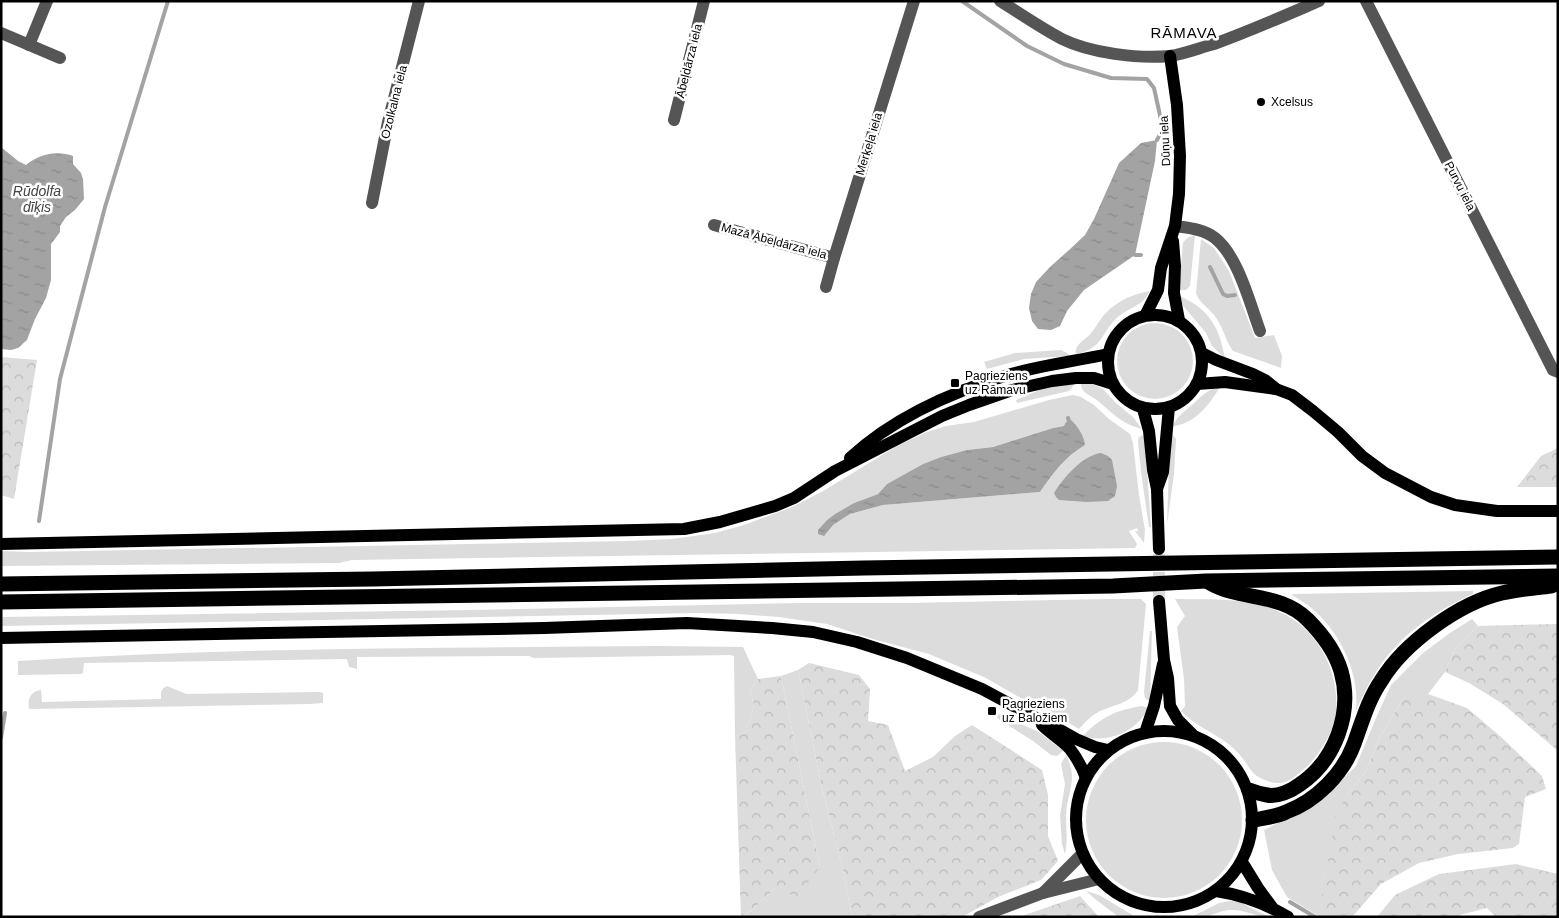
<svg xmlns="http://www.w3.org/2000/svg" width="1559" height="918" font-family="Helvetica,sans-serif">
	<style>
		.green { fill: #dcdcdc; fill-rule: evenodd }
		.forest { fill: url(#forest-crowns) }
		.water { fill: url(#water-ripples) }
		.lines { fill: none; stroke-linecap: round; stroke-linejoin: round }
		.stream { stroke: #a3a3a3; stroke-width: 4 }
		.major-tunnel { stroke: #d9d9d9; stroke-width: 12; stroke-dasharray: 12 6; stroke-linecap: butt }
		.minor { stroke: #555; stroke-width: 12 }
		.major { stroke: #000; stroke-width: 12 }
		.highway { stroke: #000; stroke-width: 15 }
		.poi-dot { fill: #000; stroke: #fff; stroke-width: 2 }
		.labels { text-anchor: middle; stroke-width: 5; stroke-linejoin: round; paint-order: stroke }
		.street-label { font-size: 12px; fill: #000; stroke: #fff }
		.poi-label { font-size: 12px; fill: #000; stroke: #fff; text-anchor: start }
		.water-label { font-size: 14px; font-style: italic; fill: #444; stroke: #fff }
		.quarter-label { font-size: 15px; letter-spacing: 1px; fill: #000; stroke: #fff }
	</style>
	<defs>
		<pattern id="forest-crowns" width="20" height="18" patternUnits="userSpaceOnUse" patternTransform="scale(1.25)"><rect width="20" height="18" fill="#dcdcdc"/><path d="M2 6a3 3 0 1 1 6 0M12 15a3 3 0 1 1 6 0" fill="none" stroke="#bbb"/></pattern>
		<pattern id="water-ripples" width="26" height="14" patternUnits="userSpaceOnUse" patternTransform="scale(1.25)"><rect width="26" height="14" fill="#a3a3a3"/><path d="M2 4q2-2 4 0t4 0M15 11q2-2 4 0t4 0" fill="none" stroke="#8b8b8b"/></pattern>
	</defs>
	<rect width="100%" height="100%" fill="#fff"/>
	<g class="green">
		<path d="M1195 235 1190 286 1186 290H1179L1183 243C1186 238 1189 237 1195 235Z"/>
		<path d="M1201 239 1214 248 1229 271 1255 338 1274 335 1282 356 1281 368 1233 351C1225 340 1223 326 1214 315 1208 307 1199 303 1196 293Z"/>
		<path d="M1150 291C1148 294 1146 298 1143 301 1136 307 1126 310 1119 316 1101 331 1104 349 1076 354 1074 344 1086 340 1091 333 1095 329 1097 324 1100 320 1112 303 1131 294 1150 291Z"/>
		<path d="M1180 296C1210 310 1219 327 1225 358L1212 346 1206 333 1185 308 1182 304Z"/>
		<circle cx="1155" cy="361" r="38"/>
		<path d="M1061 350 1067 353 1070 356 1024 359 987 369 984 362 1015 353Z"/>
		<path d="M1074 380V385L1069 391 1017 403 1016 400 1049 386Z"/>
		<path d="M1080 381 1091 383 1103 389 1116 403 1133 417 1142 429C1120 423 1114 414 1098 401 1088 393 1082 395 1080 381Z"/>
		<path d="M1220 387C1209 405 1195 424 1173 426 1177 416 1184 412 1192 405 1201 397 1207 389 1220 387Z"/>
		<path d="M1073 395 1081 397 1094 405 1109 419 1130 434 1133 443 1139 495 1145 530 1144 543 1135 531H1138L1137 528 1129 531 1137 544 1135 548 352 560 339 563 1 566V551L30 552 628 541 672 539 715 533 744 525 792 507 825 490 897 446 927 432 946 426 974 422 1049 400ZM1064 426 1085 445C1066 456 1053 474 1040 492L883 505 850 514 833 525 818 530 827 520 835 514 854 503 878 494 887 484 923 464 941 457 967 450 993 447 1053 428ZM1078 465 1066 500H1059L1058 487Z"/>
		<path d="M1170 432 1176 439 1174 474 1167 525Z"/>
		<path d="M1143 435 1145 442 1151 527H1149L1141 472 1138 441 1139 437Z"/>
		<path d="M1473 591V594C1435 611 1401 634 1378 669 1369 682 1363 696 1356 710 1360 675 1341 635 1316 612 1309 605 1299 600 1291 594Z"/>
		<path d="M1109 599H1141L1146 604 1138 690C1130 703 1114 705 1100 711 1092 715 1085 722 1079 729L1047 710 1038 708 986 678 929 654 876 640 827 624 779 617 738 614 698 613 1 626V617L469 610 802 603H908Z"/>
		<path d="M1175 599C1213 600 1251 596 1286 615 1321 634 1340 675 1336 714 1333 733 1319 756 1304 769 1297 775 1289 783 1278 783 1271 783 1263 780 1257 776 1250 771 1248 765 1243 759 1239 753 1232 747 1227 743 1211 731 1194 725 1181 711L1185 706 1184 679 1177 627 1185 616Z"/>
		<path d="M1472 619 1478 626 1456 647 1445 672 1428 694H1406L1381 735 1366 771 1347 795 1324 879 1331 914 1335 917H1320L1287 897 1272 870 1264 830 1321 801 1356 766 1376 718 1391 685 1423 653 1450 633Z"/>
		<path d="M1150 631H1152L1150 702 1145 698 1144 692Z"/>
		<path d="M661 646 743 647 758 679 750 690 754 706 746 732 735 736 734 656 730 655 534 658 529 656 357 657V669L349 667 347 659 84 663 83 673 81 674 18 675V661C232 647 446 648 661 646Z"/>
		<path d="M798 670 822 788 843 870 852 917H742L752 910 775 888 820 867 781 676Z"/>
		<path d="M167 686 186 694 320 692 323 693V703L310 704 29 709C27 699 31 691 41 690L42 702 161 699C161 693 160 689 167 686Z"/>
		<path d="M1142 706 1148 708C1137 732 1107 744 1083 736 1101 717 1116 710 1142 706Z"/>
		<path d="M999 714 1039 732 1063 751 1057 756 1051 755 1033 741 997 718Z"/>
		<circle cx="1164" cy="820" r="78"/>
		<path d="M1066 755C1079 781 1067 790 1066 816 1066 829 1068 841 1065 854L1062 844 1060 816 1065 784 1061 764Z"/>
		<path d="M1086 891 1099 895 1136 917H1119L1095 899Z"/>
		<path d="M1230 901 1240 902 1269 917C1256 917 1244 909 1230 910 1221 910 1212 916 1203 917 1199 917 1195 917 1191 917L1219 903Z"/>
	</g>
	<g class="forest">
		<path d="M1 357 37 360 14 499 1 495Z"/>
		<path d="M1558 448V487H1517L1541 456Z"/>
		<path d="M1558 624V751L1503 704 1469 683 1445 672 1456 647 1478 626Z"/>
		<path d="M809 663 859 675 870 689 868 721 888 725 905 771 933 757 955 736 972 725 1042 770 1048 795V836L1058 861 1041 880 998 897 962 917H852L843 870 822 788 798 670Z"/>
		<path d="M781 676 820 867 797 897 775 888 752 910 741 917 735 736 746 732 754 706 750 690 758 679Z"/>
		<path d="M1406 694H1428L1467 708 1500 736 1542 776 1546 789 1525 797 1519 844 1513 848 1458 854 1419 863 1381 884 1352 917H1335L1321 907 1324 879 1330 852 1335 817 1347 795 1366 771 1381 735Z"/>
		<path d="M1516 864 1558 874V917H1496L1487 908 1460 915 1459 917H1377L1395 895 1439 874Z"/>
		<path d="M1080 896 1099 917H1019Z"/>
	</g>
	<g class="water">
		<path d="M1157 140 1155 161 1135 255 1084 290 1067 311 1060 326 1051 330 1038 329 1032 321 1029 308 1031 294 1036 282 1050 267 1069 250 1085 235 1094 219 1119 163 1141 143Z"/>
		<path d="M1 147 18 161 26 165C39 154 57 150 73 156V164L81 173 83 179 84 199 75 210 66 217 60 226V232L51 244V280L46 298 35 319 27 340 18 348 11 350 1 349Z"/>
		<path d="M1071 420C1078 426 1084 436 1085 445 1066 456 1053 473 1040 492L883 505 850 514 833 525 824 536 818 534V530L827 520 835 514 854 503 878 494 887 484 923 464 941 457 967 450 993 447 1053 428 1064 426 1066 422Z"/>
		<path d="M1101 453 1108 456 1112 460 1117 486 1115 496 1108 501 1087 502 1059 500 1056 497 1054 493C1063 478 1083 455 1101 453Z"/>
	</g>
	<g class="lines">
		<g class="stream">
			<path d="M962 1 1027 46 1064 64 1111 78 1147 79 1154 88 1163 129 1157 140"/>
			<path d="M1135 255H1141"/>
			<path d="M1210 267 1223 294 1227 296 1235 295"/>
			<path d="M1068 418 1069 421"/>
			<path d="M39 521 60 379 105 207 168 1"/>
			<path d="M1 738 5 713"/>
			<path d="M1290 902 1315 917"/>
		</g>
		<path class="major-tunnel" d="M1159 554V601"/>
		<g class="minor">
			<path d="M1000 1C1021 14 1041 28 1062 39 1090 53 1138 59 1170 56 1184 54 1199 48 1214 44 1250 31 1284 16 1319 1"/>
			<path d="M1366 1 1553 370 1558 372"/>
			<path d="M1 33 60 58"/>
			<path d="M29 45 47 1"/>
			<path d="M674 120 704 1"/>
			<path d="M372 203 388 122 419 1"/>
			<path d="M714 225 834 258"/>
			<path d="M1175 226C1188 228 1204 229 1215 238 1238 256 1250 304 1260 331"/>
			<path d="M826 287 834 258 914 1"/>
			<path d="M1043 893 1082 854"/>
			<path d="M979 917 1043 893 1099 879"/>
		</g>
		<g class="major">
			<path d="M1173 241 1175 266 1174 293 1179 320"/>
			<path d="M1146 314 1158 290 1161 268 1175 226 1179 194 1180 156 1177 105 1170 56"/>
			<circle cx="1155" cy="362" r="47"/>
			<path d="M1202 353 1216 360 1253 374 1265 380 1276 389 1292 395 1313 411 1338 432 1362 456 1385 473 1431 497 1455 505 1497 511H1558"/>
			<path d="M1197 384 1225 382 1276 389"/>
			<path d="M1143 409 1149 431 1153 470 1157 489 1159 549"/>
			<path d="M850 458C894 417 954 391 1011 374 1043 365 1076 361 1108 354"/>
			<path d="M1157 489 1163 472 1169 407"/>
			<path d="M1 544 684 529 720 522 775 506 794 498 835 471 942 416 969 405 1012 390 1052 381 1076 378H1094L1113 384"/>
			<path d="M1159 601 1164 660 1168 678 1170 706 1178 720 1192 734"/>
			<path d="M1 638 544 628 687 623 772 628 813 632 857 642 907 658 982 689 1038 719 1053 726 1076 739 1095 747 1108 750"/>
			<path d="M1042 725C1051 734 1062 740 1070 749 1077 758 1082 767 1086 778"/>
			<circle cx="1164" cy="819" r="88"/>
			<path d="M1145 733 1154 706 1163 664"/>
			<path d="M1242 862 1258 888 1272 907"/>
			<path d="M1216 891C1242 895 1265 903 1288 917"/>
		</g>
		<g class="highway">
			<path d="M1210 583C1241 601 1281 592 1308 620 1322 634 1335 651 1341 671 1353 713 1335 761 1299 785 1291 791 1278 797 1267 795 1261 794 1254 792 1249 790"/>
			<path d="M1 584 373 579 864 568 1558 557"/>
			<path d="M1 602 1113 586 1206 581 1558 576"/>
			<path d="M1253 820C1264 818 1276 817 1286 812 1316 801 1343 774 1354 744 1362 722 1368 700 1381 681 1404 643 1459 603 1502 593 1518 589 1535 588 1551 586L1558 583"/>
		</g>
	</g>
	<g class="poi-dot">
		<circle cx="1261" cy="102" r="5"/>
		<rect x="950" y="378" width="10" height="10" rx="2.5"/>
		<rect x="987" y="706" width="10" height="10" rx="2.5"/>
	</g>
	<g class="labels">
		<g class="street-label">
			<text transform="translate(689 61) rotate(-76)" y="4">Ābeļdārza iela</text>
			<text transform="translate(394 102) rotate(-76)" y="4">Ozolkalna iela</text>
			<text transform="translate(1165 141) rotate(-93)" y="4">Dūņu iela</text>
			<text transform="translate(869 144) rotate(-73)" y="4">Merķeļa iela</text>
			<text transform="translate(1460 186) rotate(63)" y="4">Purvu iela</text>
			<text transform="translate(774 241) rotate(15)" y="4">Mazā Ābeļdārza iela</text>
		</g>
		<g class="poi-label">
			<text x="1271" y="106">Xcelsus</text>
			<text x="965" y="380">Pagrieziens<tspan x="965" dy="14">uz Rāmavu</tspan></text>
			<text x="1002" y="708">Pagrieziens<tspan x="1002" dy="14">uz Baložiem</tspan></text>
		</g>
		<g class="water-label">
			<text x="37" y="196">Rūdolfa<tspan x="37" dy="16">dīķis</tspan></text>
		</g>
		<g class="quarter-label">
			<text x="1184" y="38">RĀMAVA</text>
		</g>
	</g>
	<rect width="1559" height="918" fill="none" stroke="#000000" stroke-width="5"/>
</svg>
